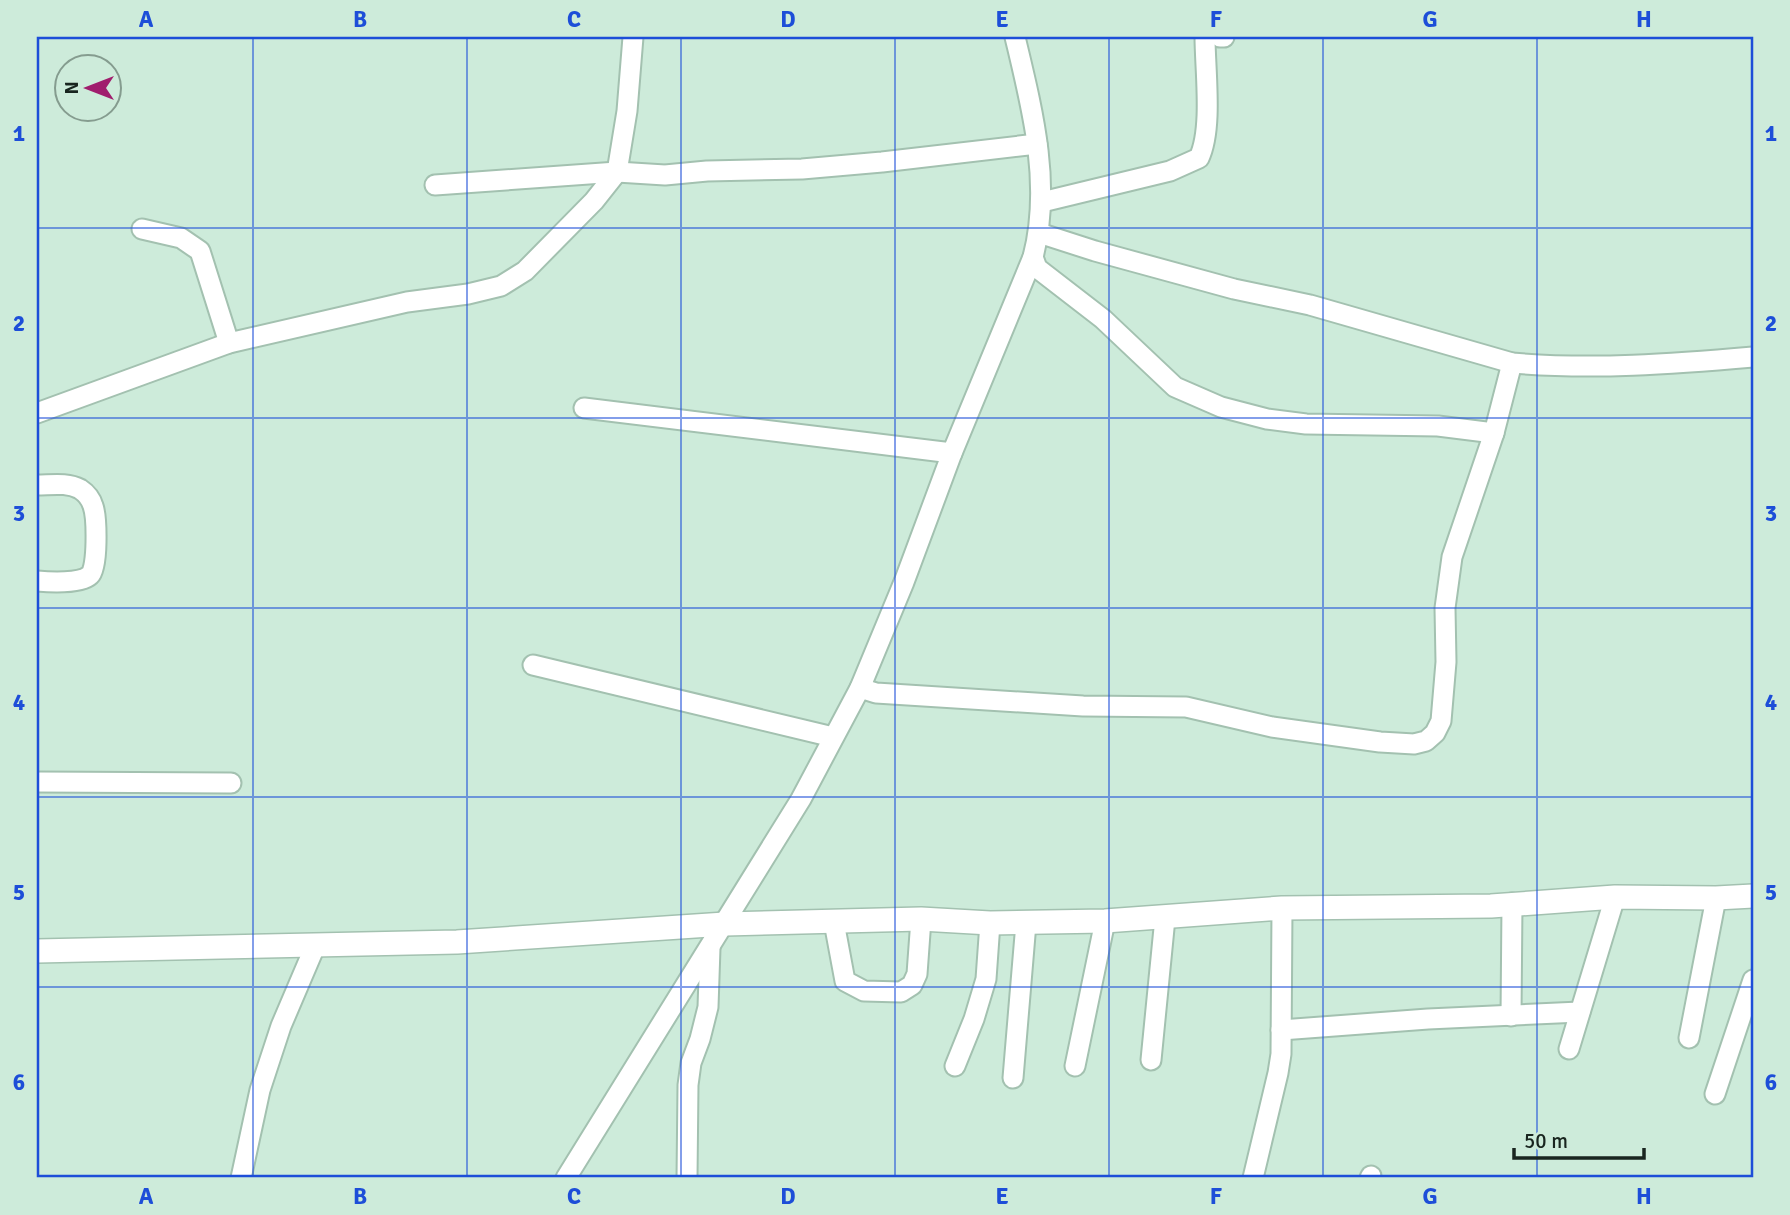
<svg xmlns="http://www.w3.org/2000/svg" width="1790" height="1215" font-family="Signika,sans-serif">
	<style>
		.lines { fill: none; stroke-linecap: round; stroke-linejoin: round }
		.minor-casing { stroke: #a3c1b0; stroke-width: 23 }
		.major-casing { stroke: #a3c1b0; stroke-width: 26 }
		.minor { stroke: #fff; stroke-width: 19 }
		.major { stroke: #fff; stroke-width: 23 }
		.grid { fill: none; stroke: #1d4ed8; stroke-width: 2; stroke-opacity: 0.55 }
		.neatline { fill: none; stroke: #1d4ed8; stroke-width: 2.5 }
		.grid-label { font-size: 23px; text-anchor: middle; font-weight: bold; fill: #1d4ed8 }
	</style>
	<rect width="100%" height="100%" fill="#cdebda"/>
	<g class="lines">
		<defs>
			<g id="minor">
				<path d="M1220 37H1224"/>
				<path d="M435 185 617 172 665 175 707 171 802 169 882 162 1037 144"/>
				<path d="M1042 202 1170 171 1199 158C1213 129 1205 70 1205 37"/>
				<path d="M142 229 181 238 200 251 229 343"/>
				<path d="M1039 233 1095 251 1234 289 1310 305 1512 363C1592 370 1674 364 1753 357"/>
				<path d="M1033 257 1037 268 1103 319 1175 387 1221 407 1267 419 1306 424 1438 426 1494 433"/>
				<path d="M584 408 952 453"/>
				<path d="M37 413 229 343 407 302 468 294 501 286 525 271 594 201 617 172 627 111 633 37"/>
				<path d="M37 485C51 485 67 482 80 489 86 493 91 499 93 506 97 517 98 568 90 575 81 584 49 582 37 581"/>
				<path d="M533 665 833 737"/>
				<path d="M860 688 876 693 1083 706 1186 707 1272 727 1380 742 1414 744 1426 741 1435 733 1441 721 1446 662 1445 608 1452 557 1494 433 1512 363"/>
				<path d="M37 782 231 783"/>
				<path d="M834 922 845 981 864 991 901 992 912 985 917 974 921 919"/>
				<path d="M1511 1016 1512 903"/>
				<path d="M1281 1030 1428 1019 1580 1012"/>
				<path d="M1689 1038 1716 898"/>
				<path d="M1569 1049 1615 897"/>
				<path d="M1151 1060 1165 918"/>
				<path d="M955 1066 974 1019 986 979 990 923"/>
				<path d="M1075 1066 1105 921"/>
				<path d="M1013 1078 1026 923"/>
				<path d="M1715 1094 1753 980"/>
				<path d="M241 1178 260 1090 281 1026 316 944"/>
				<path d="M566 1178 801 799 860 688 904 582 952 453 1033 257C1052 184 1032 108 1015 37"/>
				<path d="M687 1178 688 1085 691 1063 700 1039 708 1007 710 948"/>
				<path d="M1253 1178 1278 1073 1281 1054 1282 908"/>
				<path d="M1370 1178 1371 1176"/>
			</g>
			<path id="major" d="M37 951 457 942 725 924 921 919 990 923 1105 921 1282 908 1491 906 1615 897 1716 898 1753 896"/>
		</defs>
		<use href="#minor" class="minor-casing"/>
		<use href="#major" class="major-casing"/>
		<use href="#minor" class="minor"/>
		<use href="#major" class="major"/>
	</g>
	<path class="grid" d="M253 37V1178M467 37V1178M681 37V1178M895 37V1178M1109 37V1178M1323 37V1178M1537 37V1178M37 228H1753M37 418H1753M37 608H1753M37 797H1753M37 987H1753"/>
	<rect width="1790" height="1215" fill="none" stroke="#cdebda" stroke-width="77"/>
	<g transform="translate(88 88) rotate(270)"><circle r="33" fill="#cdebda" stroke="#859c8f" stroke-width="2"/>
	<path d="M0-5L12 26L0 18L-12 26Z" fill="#a01d6d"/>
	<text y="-10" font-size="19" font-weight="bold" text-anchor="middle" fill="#19251f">N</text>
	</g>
	<path d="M1514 1148v10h130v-10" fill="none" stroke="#19251f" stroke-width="3.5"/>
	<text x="1524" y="1148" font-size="21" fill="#19251f" stroke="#cdebda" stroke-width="5" paint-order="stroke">50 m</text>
	<rect x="38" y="38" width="1714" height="1138" class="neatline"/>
	<g class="grid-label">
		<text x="146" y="27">A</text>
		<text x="360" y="27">B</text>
		<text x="574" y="27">C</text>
		<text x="788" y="27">D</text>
		<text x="1002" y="27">E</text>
		<text x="1216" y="27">F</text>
		<text x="1430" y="27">G</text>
		<text x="1644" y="27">H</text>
		<text x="19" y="141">1</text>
		<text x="1771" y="141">1</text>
		<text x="19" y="331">2</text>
		<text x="1771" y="331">2</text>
		<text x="19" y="521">3</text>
		<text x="1771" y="521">3</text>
		<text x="19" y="710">4</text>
		<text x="1771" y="710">4</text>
		<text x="19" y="900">5</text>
		<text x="1771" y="900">5</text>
		<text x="19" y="1090">6</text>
		<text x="1771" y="1090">6</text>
		<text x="146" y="1204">A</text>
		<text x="360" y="1204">B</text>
		<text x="574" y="1204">C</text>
		<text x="788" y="1204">D</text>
		<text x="1002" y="1204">E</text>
		<text x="1216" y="1204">F</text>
		<text x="1430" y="1204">G</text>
		<text x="1644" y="1204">H</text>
	</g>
</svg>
